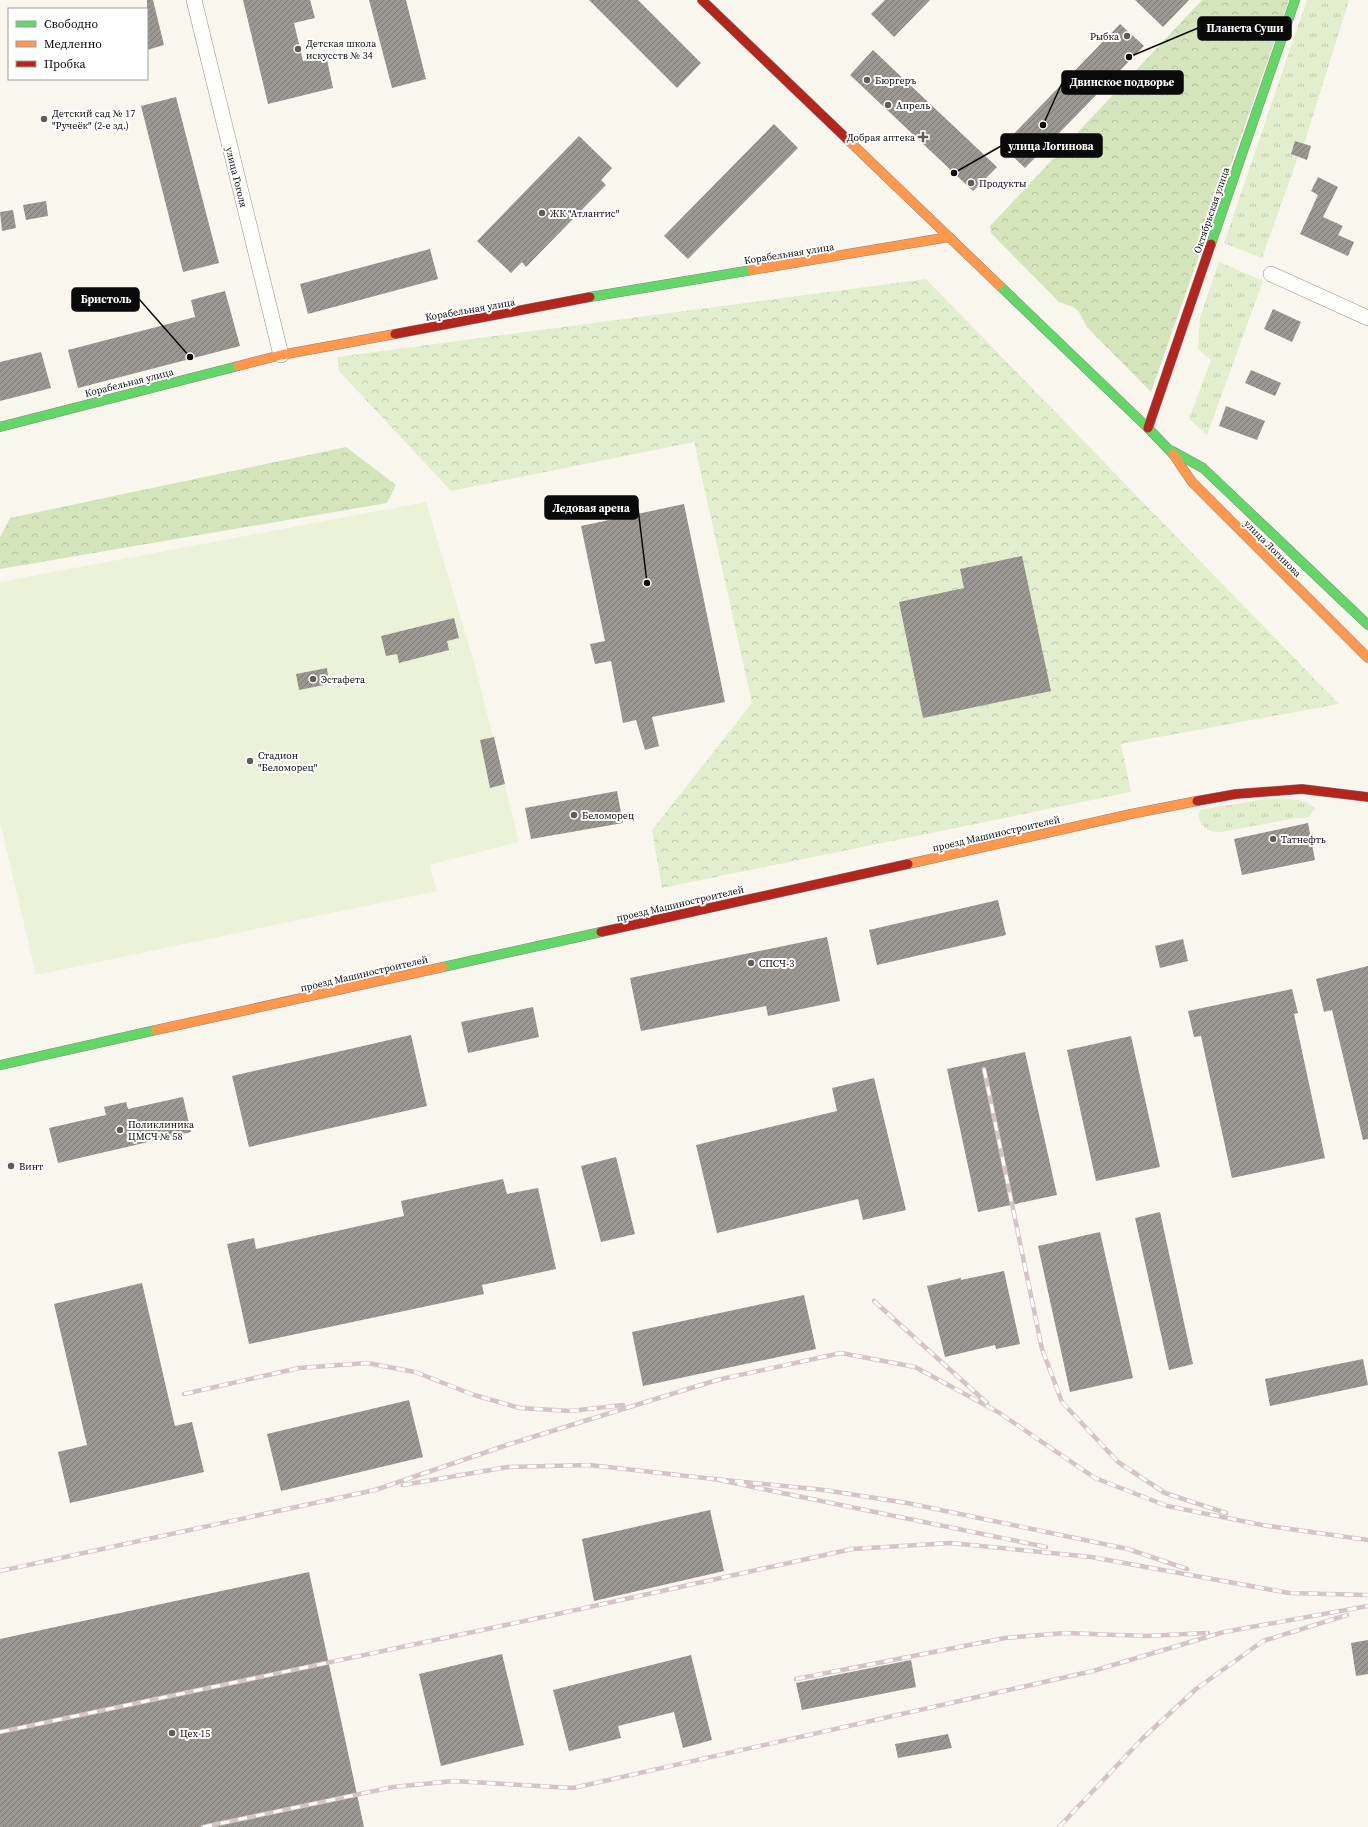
<svg xmlns="http://www.w3.org/2000/svg" width="1368" height="1827" font-family="'Source Serif 4',serif">
	<style>
		.grass { fill: url(#grass-tufts) }
		.forest { fill: url(#forest-crowns) }
		.park { fill: url(#park-crowns) }
		.pitch { fill: #ecf2d7 }
		.building { fill: url(#building-hatch) }
		.lines { fill: none; stroke-linecap: round; stroke-linejoin: round }
		.street-casing { stroke: #92908c; stroke-width: 16 }
		.fast-casing { stroke: #888783; stroke-width: 10 }
		.slow-casing { stroke: #888783; stroke-width: 10 }
		.jam-casing { stroke: #888783; stroke-width: 10 }
		.street { stroke: #fefefc; stroke-width: 15 }
		.fast { stroke: #63d668; stroke-width: 9 }
		.slow { stroke: #ff974d; stroke-width: 9 }
		.jam { stroke: #b3261e; stroke-width: 9 }
		.rail-casing { stroke: #d5c4c4; stroke-width: 4.5 }
		.rail { stroke: #fff; stroke-width: 3; stroke-dasharray: 9; stroke-linecap: butt }
		.poi-dot { fill: #5e5d59; stroke: #fff; stroke-width: 1.5 }
		.labels { text-anchor: middle; stroke-width: 4; stroke-linejoin: round; paint-order: stroke }
		.poi-label { font-size: 10px; fill: #0a0a0a; stroke: #fff; text-anchor: start }
		.street-label { font-size: 10px; fill: #0a0a0a; stroke: #fff }
		.leader { fill: none; stroke: #0a0a0a; stroke-width: 1.5 }
		.callout-dot { fill: #0a0a0a; stroke: #fff; stroke-width: 1.5 }
		.callout { fill: #0a0a0a; stroke: #0a0a0a; stroke-width: 1.5 }
		.callout-label { font-size: 11px; text-anchor: middle; font-weight: bold; fill: #fff }
	</style>
	<defs>
		<pattern id="grass-tufts" width="24" height="20" patternUnits="userSpaceOnUse"><rect width="24" height="20" fill="#e2eecd"/><path d="M3 7l-1-3M5 7V3M7 7l1-3M15 17l-1-3M17 17v-4M19 17l1-3" fill="none" stroke="#c1cbaf"/></pattern>
		<pattern id="forest-crowns" width="20" height="18" patternUnits="userSpaceOnUse"><rect width="20" height="18" fill="#d4e5bc"/><path d="M2 6a3 3 0 1 1 6 0M12 15a3 3 0 1 1 6 0" fill="none" stroke="#b5c3a0"/></pattern>
		<pattern id="park-crowns" width="20" height="18" patternUnits="userSpaceOnUse"><rect width="20" height="18" fill="#e2eecd"/><path d="M2 6a3 3 0 1 1 6 0M12 15a3 3 0 1 1 6 0" fill="none" stroke="#c1cbaf"/></pattern>
		<pattern id="building-hatch" width="6" height="6" patternUnits="userSpaceOnUse"><rect width="6" height="6" fill="#9b9894"/><path d="M-1 1l2-2M0 6l6-6M5 7l2-2" fill="none" stroke="#7d7a77"/></pattern>
	</defs>
	<rect width="100%" height="100%" fill="#f9f6ed"/>
	<g class="grass">
		<path d="M1307 0H1349L1304 144 1295 142 1291 154 1298 157 1262 258 1224 243Z"/>
		<path d="M1219 262 1263 281 1207 435 1189 419 1211 360 1198 349 1200 317Z"/>
		<path d="M1265 799C1282 799 1302 796 1315 808L1308 818H1296L1221 832C1207 832 1202 828 1198 815L1200 810Z"/>
	</g>
	<g class="forest">
		<path d="M1202 0H1289L1151 392 1087 327 1079 312 1073 307 1059 302 991 233 990 226Z"/>
		<path d="M346 447 396 485 387 503 0 569V537L10 518Z"/>
	</g>
	<path class="park" d="M926 279 1339 704 1121 744 1131 792 662 888 652 830 752 703 694 442 451 491 339 371 337 357Z"/>
	<path class="pitch" d="M426 502 476 669 519 842 429 865 437 891 36 975 0 822V582Z"/>
	<g class="building">
		<path d="M147 0H153L164 45 147 50Z"/>
		<path d="M243 0H310L315 18 294 23 303 61 326 55 333 88 268 104Z"/>
		<path d="M369 0H406L426 79 392 88Z"/>
		<path d="M589 0H638L701 63 677 88Z"/>
		<path d="M885 0H930L894 37 871 14Z"/>
		<path d="M1135 0H1189L1163 27Z"/>
		<path d="M1120 24 1144 46 1025 168 1002 146Z"/>
		<path d="M873 50 997 167 973 191 850 75Z"/>
		<path d="M176 97 219 263 183 272 141 106Z"/>
		<path d="M774 124 798 148 688 259 664 236Z"/>
		<path d="M579 136 612 168 601 180 606 185 526 267 522 262 511 273 477 241Z"/>
		<path d="M1295 141 1311 146 1307 160 1291 154Z"/>
		<path d="M1318 177 1338 187 1323 217 1343 226 1338 235 1354 242 1348 256 1300 234 1318 195 1311 191Z"/>
		<path d="M46 201 48 216 26 220 23 205Z"/>
		<path d="M13 210 16 228 2 231 0 212Z"/>
		<path d="M430 249 438 279 308 314 300 284Z"/>
		<path d="M225 291 240 346 78 388 68 350 195 317 191 300Z"/>
		<path d="M1273 309 1301 322 1292 342 1264 329Z"/>
		<path d="M41 352 51 388 0 401V362Z"/>
		<path d="M1251 370 1281 383 1275 396 1245 383Z"/>
		<path d="M1226 406 1265 421 1257 440 1219 426Z"/>
		<path d="M684 504 725 702 652 717 659 746 645 750 636 720 623 723 611 661 595 664 590 644 605 641 581 526Z"/>
		<path d="M1022 556 1051 691 923 718 899 602 964 588 960 569Z"/>
		<path d="M454 618 459 638 447 641 449 650 399 663 397 654 386 656 381 636Z"/>
		<path d="M327 668 329 684 299 690 296 674Z"/>
		<path d="M494 737 505 784 490 788 480 740Z"/>
		<path d="M617 791 623 823 531 839 525 808Z"/>
		<path d="M1308 823 1315 860 1242 875 1234 839Z"/>
		<path d="M998 900 1006 935 877 965 869 930Z"/>
		<path d="M827 937 840 1001 768 1016 766 1006 641 1031 630 978Z"/>
		<path d="M1183 939 1188 961 1160 968 1155 946Z"/>
		<path d="M1368 966V1139L1363 1140 1332 1010 1324 1012 1316 979Z"/>
		<path d="M1292 989 1298 1013 1294 1014 1325 1158 1232 1178 1201 1036 1194 1037 1188 1011Z"/>
		<path d="M533 1007 539 1037 468 1053 461 1022Z"/>
		<path d="M411 1035 427 1106 249 1147 232 1076Z"/>
		<path d="M1131 1036 1160 1167 1096 1181 1067 1050Z"/>
		<path d="M1025 1052 1057 1195 978 1212 947 1069Z"/>
		<path d="M874 1078 906 1210 863 1220 858 1199 717 1233 696 1145 837 1111 832 1088Z"/>
		<path d="M183 1097 191 1132 58 1163 49 1128 106 1115 104 1107 126 1102 128 1109Z"/>
		<path d="M616 1157 635 1234 601 1242 581 1166Z"/>
		<path d="M503 1179 507 1194 538 1188 556 1269 482 1285 484 1294 249 1344 227 1244 254 1238 256 1249 404 1216 401 1201Z"/>
		<path d="M1160 1212 1193 1364 1169 1370 1135 1218Z"/>
		<path d="M1100 1232 1133 1378 1070 1392 1038 1246Z"/>
		<path d="M1004 1271 1020 1344 996 1349 995 1345 945 1357 927 1286 961 1278V1280Z"/>
		<path d="M142 1283 175 1426 192 1422 204 1472 70 1503 58 1452 87 1445 54 1304Z"/>
		<path d="M804 1295 816 1349 643 1386 632 1332Z"/>
		<path d="M1363 1359 1368 1385 1270 1406 1265 1379Z"/>
		<path d="M409 1400 423 1457 281 1491 267 1434Z"/>
		<path d="M710 1510 724 1571 594 1601 582 1539Z"/>
		<path d="M309 1572 364 1827H0V1639Z"/>
		<path d="M1368 1640V1674L1356 1676 1351 1643Z"/>
		<path d="M502 1654 524 1745 441 1766 419 1674Z"/>
		<path d="M691 1655 712 1740 683 1748 674 1712 618 1726 621 1738 569 1751 553 1690Z"/>
		<path d="M911 1660 916 1687 802 1710 796 1683Z"/>
		<path d="M948 1734 952 1748 898 1758 895 1744Z"/>
	</g>
	<g class="lines">
		<defs>
			<g id="street">
				<path d="M194 0 281 355"/>
				<path d="M1271 274 1368 318"/>
			</g>
			<g id="fast">
				<path d="M1211 244 1295 0"/>
				<path d="M999 285 1148 428 1173 454"/>
				<path d="M590 297 752 270"/>
				<path d="M0 427 238 366"/>
				<path d="M1172 451 1203 468 1368 625"/>
				<path d="M443 967 601 932"/>
				<path d="M0 1065 156 1030"/>
			</g>
			<g id="slow">
				<path d="M847 139 999 285"/>
				<path d="M752 270 949 237"/>
				<path d="M238 366 281 355 395 334"/>
				<path d="M1173 454 1192 482 1368 658"/>
				<path d="M908 864 1131 814 1197 801"/>
				<path d="M156 1030 443 967"/>
			</g>
			<g id="jam">
				<path d="M702 0 847 139"/>
				<path d="M395 334 590 297"/>
				<path d="M1148 428 1211 244"/>
				<path d="M1197 801 1236 794 1302 789 1368 797"/>
				<path d="M601 932 908 864"/>
			</g>
		</defs>
		<use href="#street" class="street-casing"/>
		<use href="#fast" class="fast-casing"/>
		<use href="#slow" class="slow-casing"/>
		<use href="#jam" class="jam-casing"/>
		<use href="#street" class="street"/>
		<use href="#fast" class="fast"/>
		<use href="#slow" class="slow"/>
		<use href="#jam" class="jam"/>
		<defs>
			<g id="rail">
				<path d="M984 1069 1042 1349 1062 1402 1118 1462 1165 1493 1226 1513"/>
				<path d="M874 1301 987 1403"/>
				<path d="M184 1394 299 1368 367 1363 415 1372 474 1395 520 1408 571 1411 623 1405"/>
				<path d="M403 1485 508 1467 589 1465 714 1479"/>
				<path d="M1046 1547 714 1479 824 1490 907 1503 1128 1549 1187 1569"/>
				<path d="M0 1571 375 1490 510 1444 717 1380 841 1353 915 1367 998 1412 1095 1478 1167 1506 1262 1525 1368 1540"/>
				<path d="M796 1679 1005 1638 1065 1633 1146 1636 1208 1633"/>
				<path d="M0 1732 553 1615 852 1549 951 1543 1091 1557 1289 1593 1368 1595"/>
				<path d="M203 1827 393 1787 454 1781 573 1788 1093 1671 1224 1632 1368 1606"/>
				<path d="M1059 1827 1143 1738 1196 1689 1263 1641 1347 1615"/>
			</g>
		</defs>
		<use href="#rail" class="rail-casing"/>
		<use href="#rail" class="rail"/>
	</g>
	<g class="poi-dot">
		<circle cx="1127" cy="36" r="4"/>
		<circle cx="298" cy="49" r="4"/>
		<circle cx="867" cy="80" r="4"/>
		<circle cx="888" cy="105" r="4"/>
		<circle cx="44" cy="119" r="4"/>
		<path d="M921 131h4v4h4v4h-4v4h-4v-4h-4v-4h4z"/>
		<circle cx="971" cy="183" r="4"/>
		<circle cx="542" cy="213" r="4"/>
		<circle cx="313" cy="679" r="4"/>
		<circle cx="250" cy="761" r="4"/>
		<circle cx="574" cy="815" r="4"/>
		<circle cx="1273" cy="839" r="4"/>
		<circle cx="751" cy="963" r="4"/>
		<circle cx="120" cy="1130" r="4"/>
		<circle cx="11" cy="1166" r="4"/>
		<circle cx="172" cy="1733" r="4"/>
	</g>
	<g class="labels">
		<g class="poi-label">
			<text x="1119" y="40" text-anchor="end">Рыбка</text>
			<text x="306" y="47">Детская школа<tspan x="306" dy="12">искусств № 34</tspan></text>
			<text x="875" y="84">Бюргеръ</text>
			<text x="896" y="109">Апрель</text>
			<text x="52" y="117">Детский сад № 17<tspan x="52" dy="12">"Ручеёк" (2-е зд.)</tspan></text>
			<text x="915" y="141" text-anchor="end">Добрая аптека</text>
			<text x="979" y="187">Продукты</text>
			<text x="550" y="217">ЖК "Атлантис"</text>
			<text x="321" y="683">Эстафета</text>
			<text x="258" y="759">Стадион<tspan x="258" dy="12">"Беломорец"</tspan></text>
			<text x="582" y="819">Беломорец</text>
			<text x="1281" y="843">Татнефть</text>
			<text x="759" y="967">СПСЧ-3</text>
			<text x="128" y="1128">Поликлиника<tspan x="128" dy="12">ЦМСЧ № 58</tspan></text>
			<text x="19" y="1170">Винт</text>
			<text x="180" y="1737">Цех 15</text>
		</g>
		<g class="street-label">
			<text transform="translate(237 177) rotate(76)" y="4">улица Гоголя</text>
			<text transform="translate(1211 210) rotate(-71)" y="4">Октябрьская улица</text>
			<text transform="translate(789 253) rotate(-9)" y="4">Корабельная улица</text>
			<text transform="translate(470 309) rotate(-10)" y="4">Корабельная улица</text>
			<text transform="translate(129 382) rotate(-14)" y="4">Корабельная улица</text>
			<text transform="translate(1273 548) rotate(45)" y="4">улица Логинова</text>
			<text transform="translate(996 833) rotate(-13)" y="4">проезд Машиностроителей</text>
			<text transform="translate(680 903) rotate(-13)" y="4">проезд Машиностроителей</text>
			<text transform="translate(364 973) rotate(-13)" y="4">проезд Машиностроителей</text>
		</g>
	</g>
	<path class="leader" d="M1129 57L1198 28M1043 125L1062 83M954 173L1001 146M190 357L139 299M647 583L638 508"/>
	<g class="callout-dot">
		<circle cx="1129" cy="57" r="4"/>
		<circle cx="1043" cy="125" r="4"/>
		<circle cx="954" cy="173" r="4"/>
		<circle cx="190" cy="357" r="4"/>
		<circle cx="647" cy="583" r="4"/>
	</g>
	<g class="callout">
		<rect x="1198" y="17" width="93" height="23" rx="4"/>
		<rect x="1062" y="71" width="121" height="23" rx="4"/>
		<rect x="1001" y="134" width="101" height="23" rx="4"/>
		<rect x="72" y="288" width="67" height="23" rx="4"/>
		<rect x="545" y="496" width="93" height="23" rx="4"/>
	</g>
	<g class="callout-label">
		<text x="1245" y="32">Планета Суши</text>
		<text x="1122" y="86">Двинское подворье</text>
		<text x="1051" y="150">улица Логинова</text>
		<text x="106" y="303">Бристоль</text>
		<text x="591" y="512">Ледовая арена</text>
	</g>
	<rect x="8" y="8" width="140" height="72" fill="#ffffff" stroke="#9d9d9d"/>
	<rect x="16" y="21" width="20" height="6" fill="#63d668" stroke="#9d9d9d"/>
	<text x="44" y="28" font-size="12" fill="#0a0a0a">Свободно</text>
	<rect x="16" y="41" width="20" height="6" fill="#ff974d" stroke="#9d9d9d"/>
	<text x="44" y="48" font-size="12" fill="#0a0a0a">Медленно</text>
	<rect x="16" y="61" width="20" height="6" fill="#b3261e" stroke="#9d9d9d"/>
	<text x="44" y="68" font-size="12" fill="#0a0a0a">Пробка</text>
</svg>
